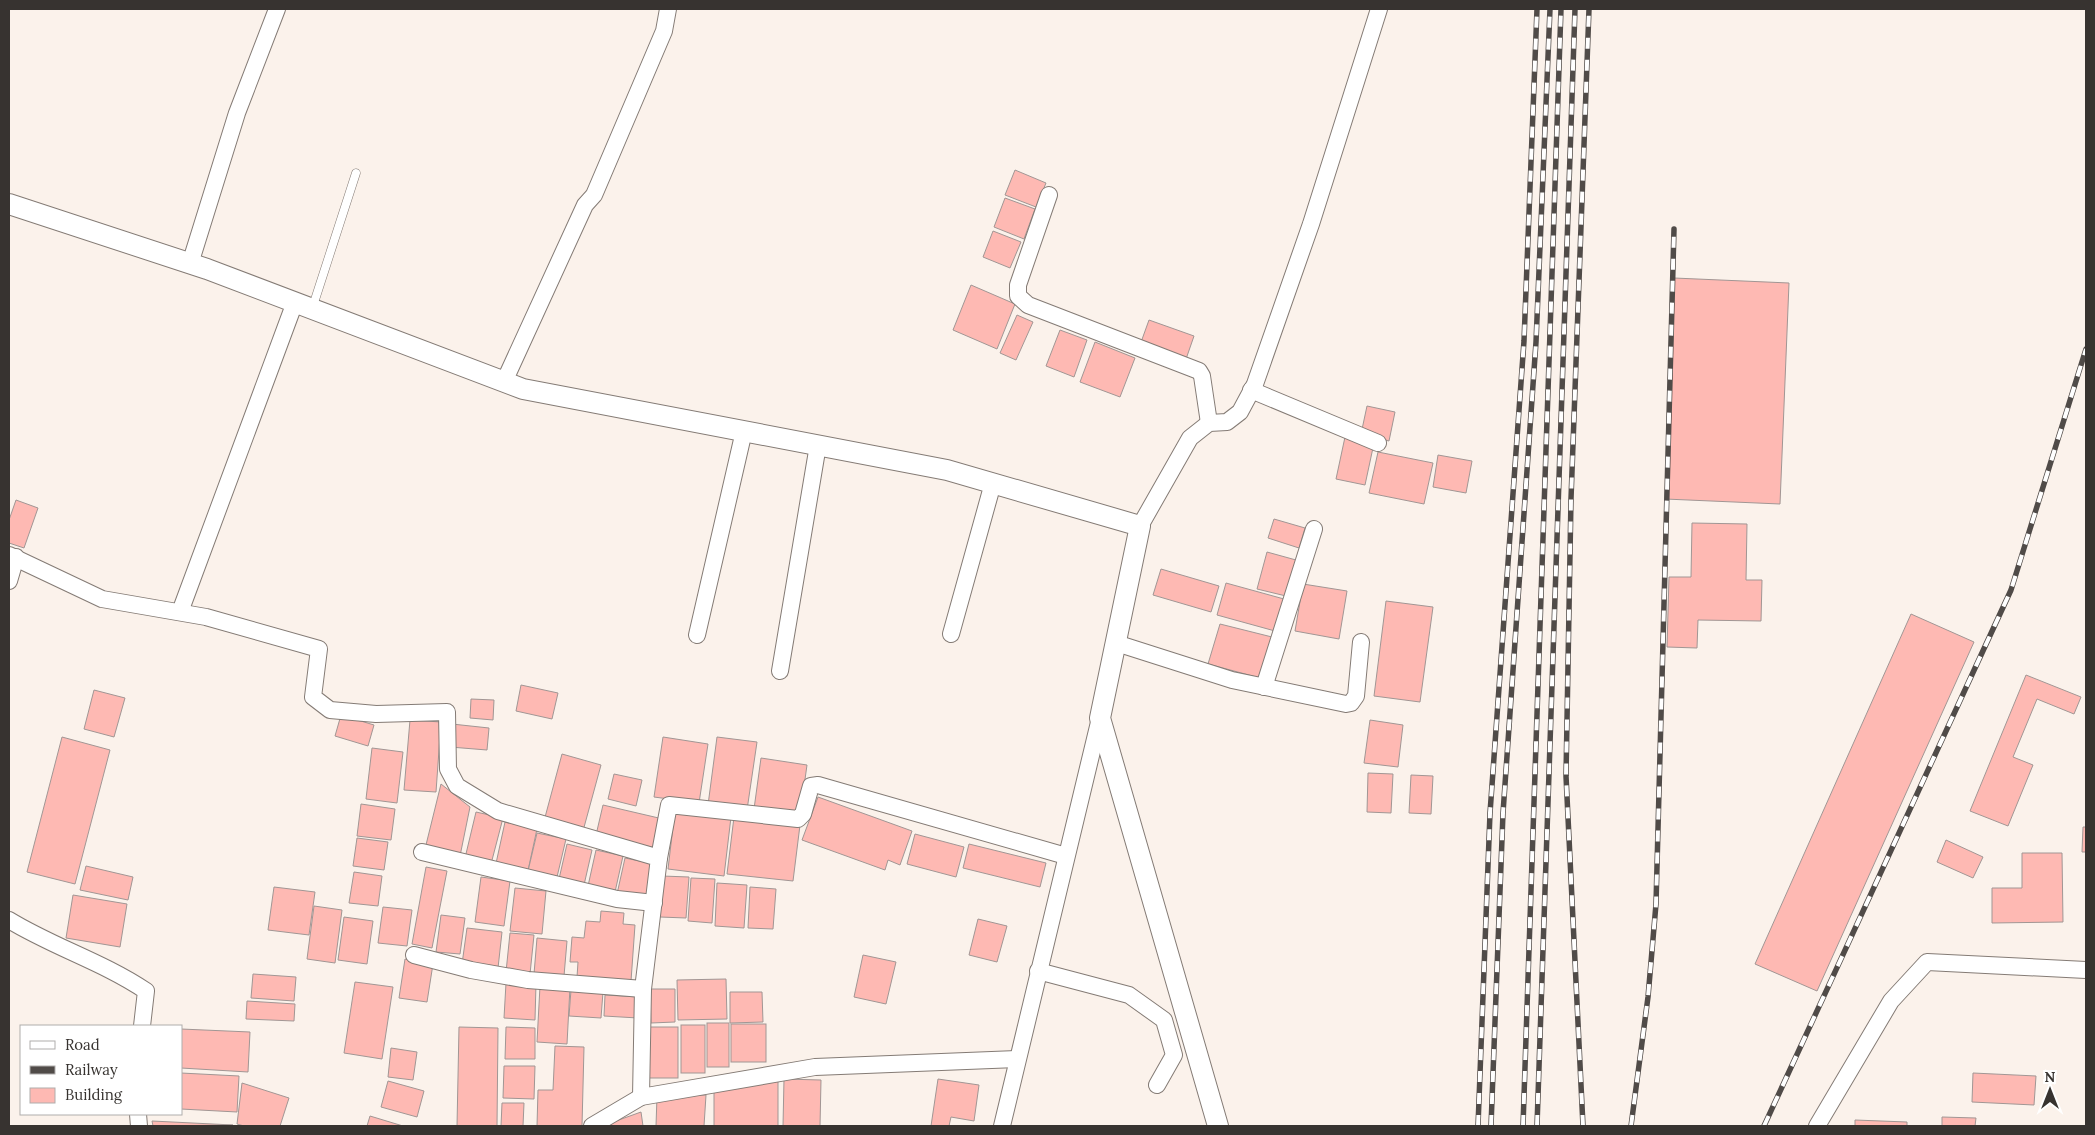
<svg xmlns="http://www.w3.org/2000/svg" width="2095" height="1135" font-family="Lora,serif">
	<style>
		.building { fill: #feb9b3; stroke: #a19694 }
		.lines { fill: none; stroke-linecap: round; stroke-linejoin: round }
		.service-casing { stroke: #847b75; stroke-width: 9 }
		.minor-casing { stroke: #847b75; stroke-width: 18 }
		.tertiary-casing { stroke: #847b75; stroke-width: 22 }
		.service { stroke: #fff; stroke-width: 8 }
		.minor { stroke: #fff; stroke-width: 16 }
		.tertiary { stroke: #fff; stroke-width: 20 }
		.rail-casing { stroke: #504b48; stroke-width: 5.5 }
		.rail { stroke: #fff; stroke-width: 4; stroke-dasharray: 11; stroke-linecap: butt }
	</style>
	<rect width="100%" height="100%" fill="#fbf2eb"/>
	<g class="building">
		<path d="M1015 170 1046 183 1036 207 1005 195Z"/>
		<path d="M1005 198 1035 209 1024 239 994 227Z"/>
		<path d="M993 231 1021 242 1010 268 983 257Z"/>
		<path d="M1674 278 1789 283 1780 504 1665 499Z"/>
		<path d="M971 285 1015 304 997 349 953 330Z"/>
		<path d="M1017 315 1033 322 1016 360 1000 353Z"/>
		<path d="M1149 320 1194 336 1185 362 1140 345Z"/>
		<path d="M1060 330 1087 340 1074 377 1046 366Z"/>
		<path d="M1095 342 1135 358 1120 397 1080 382Z"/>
		<path d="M1367 406 1395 412 1389 441 1361 434Z"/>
		<path d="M1345 437 1374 443 1365 485 1336 479Z"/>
		<path d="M1378 452 1433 463 1424 504 1369 493Z"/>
		<path d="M1438 455 1472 461 1466 493 1433 487Z"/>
		<path d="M16 500 38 508 24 548 9 543V520Z"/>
		<path d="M1274 519 1305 528 1299 548 1268 538Z"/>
		<path d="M1692 523 1747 524 1746 580H1762L1761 621 1698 620 1697 648 1667 647 1669 577H1691Z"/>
		<path d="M1267 552 1296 560 1286 596 1257 589Z"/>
		<path d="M1161 569 1219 586 1211 612 1153 595Z"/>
		<path d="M1226 583 1284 599 1275 631 1217 615Z"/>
		<path d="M1303 584 1347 591 1339 639 1295 631Z"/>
		<path d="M1386 601 1433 607 1420 702 1374 696Z"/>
		<path d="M1911 614 1974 642 1817 991 1755 964Z"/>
		<path d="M1220 624 1272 637 1260 678 1208 664Z"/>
		<path d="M2026 675 2081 697 2074 714 2037 699 2013 757 2033 765 2008 826 1970 811Z"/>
		<path d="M521 685 558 693 552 719 516 711Z"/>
		<path d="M94 690 125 698 114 737 84 729Z"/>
		<path d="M471 699 494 700 493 720 470 718Z"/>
		<path d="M341 715 374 725 368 746 335 736Z"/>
		<path d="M410 720 441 722 436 792 404 790Z"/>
		<path d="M1370 720 1403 725 1398 767 1364 763Z"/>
		<path d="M452 724 489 728 487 750 450 747Z"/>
		<path d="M62 737 110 750 75 884 27 872Z"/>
		<path d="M663 737 708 744 699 803 654 797Z"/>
		<path d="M717 737 757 742 747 810 708 805Z"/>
		<path d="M372 748 403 752 397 803 366 799Z"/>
		<path d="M562 754 601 765 583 831 544 821Z"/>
		<path d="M761 758 807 765 800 815 754 809Z"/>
		<path d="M1368 773 1393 774 1391 813 1367 812Z"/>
		<path d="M614 774 642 780 636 806 608 799Z"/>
		<path d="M1411 775 1433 776 1431 814 1409 813Z"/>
		<path d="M441 784 470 807 460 856 425 849Z"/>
		<path d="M818 797 912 831 900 865 888 860 885 870 802 840Z"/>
		<path d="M361 804 395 809 391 840 357 836Z"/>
		<path d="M603 805 663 819 656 848 596 835Z"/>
		<path d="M675 810 731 817 724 876 668 869Z"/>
		<path d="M476 812 503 818 491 864 465 858Z"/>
		<path d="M734 817 800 825 793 881 727 874Z"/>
		<path d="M505 822 537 829 527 875 495 868Z"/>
		<path d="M2083 827H2086V852H2082Z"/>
		<path d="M537 833 566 839 557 877 528 871Z"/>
		<path d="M915 834 964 847 956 877 907 864Z"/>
		<path d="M357 838 388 842 384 870 353 866Z"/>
		<path d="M1946 840 1983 857 1973 878 1937 862Z"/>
		<path d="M567 844 592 850 584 885 559 879Z"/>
		<path d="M969 844 1046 863 1040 887 963 868Z"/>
		<path d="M596 850 623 856 615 892 588 886Z"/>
		<path d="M2022 853H2062L2063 922 1992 923V888H2022Z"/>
		<path d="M625 858 654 864 646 901 617 894Z"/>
		<path d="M86 866 133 877 128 900 80 890Z"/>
		<path d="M426 867 447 871 432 948 412 944Z"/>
		<path d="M354 872 382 876 378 906 349 903Z"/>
		<path d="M662 876 689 877 686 918 660 917Z"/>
		<path d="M481 877 510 881 504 926 475 922Z"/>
		<path d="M691 878 715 879 712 923 688 921Z"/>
		<path d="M717 883 747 885 744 928 715 926Z"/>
		<path d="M274 887 315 892 309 935 268 930Z"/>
		<path d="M750 887 776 889 773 929 748 928Z"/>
		<path d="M515 888 546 891 542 934 510 931Z"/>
		<path d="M73 895 127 904 120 947 66 938Z"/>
		<path d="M314 906 342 910 335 963 307 959Z"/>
		<path d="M383 907 412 910 407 946 378 943Z"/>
		<path d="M601 911 624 913 623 924 635 925 631 981 577 977 578 962H570L572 937 584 938 586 921 600 922Z"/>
		<path d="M441 915 465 918 460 954 436 952Z"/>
		<path d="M344 917 373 921 367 964 338 960Z"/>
		<path d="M978 919 1007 926 997 962 969 955Z"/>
		<path d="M467 928 502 932 498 968 462 964Z"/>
		<path d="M510 933 534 935 530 974 506 972Z"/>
		<path d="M537 938 567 941 564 976 534 974Z"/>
		<path d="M863 955 896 962 886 1004 854 997Z"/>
		<path d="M405 959 433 964 427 1002 399 998Z"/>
		<path d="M253 974 296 977 294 1001 251 998Z"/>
		<path d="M726 979 727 1019 678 1020 677 980Z"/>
		<path d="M355 982 393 987 382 1059 344 1053Z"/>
		<path d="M506 983 536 984 535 1020 504 1018Z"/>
		<path d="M540 986 570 987 567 1044 537 1042Z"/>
		<path d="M650 989H675V1022L651 1023Z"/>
		<path d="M571 990 603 992 601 1018 569 1016Z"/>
		<path d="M730 992H762L763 1022 730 1023Z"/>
		<path d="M605 995 639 997 638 1018 604 1016Z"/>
		<path d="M247 1001 295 1004 294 1021 246 1019Z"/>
		<rect x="707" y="1023" width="22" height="44"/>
		<rect x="731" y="1024" width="35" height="38"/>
		<rect x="681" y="1025" width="24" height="48"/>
		<path d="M459 1027 498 1028 497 1126H457Z"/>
		<path d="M506 1027 535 1028V1059H505Z"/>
		<rect x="647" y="1027" width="31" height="51"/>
		<path d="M181 1029 250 1032 248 1072 181 1068Z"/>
		<path d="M555 1046 584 1047 582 1126H537L538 1090H553Z"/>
		<path d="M391 1048 417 1052 413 1080 388 1077Z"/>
		<path d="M504 1066H535L534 1099 503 1098Z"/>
		<path d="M181 1073 239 1076 237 1112 181 1109Z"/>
		<path d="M1973 1073 2036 1076 2034 1105 1972 1102Z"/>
		<path d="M778 1076V1126H714V1087Z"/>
		<path d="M784 1079 821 1080 820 1126H783Z"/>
		<path d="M938 1079 979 1085 974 1121 951 1117 949 1126H931Z"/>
		<path d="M388 1081 424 1091 417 1117 381 1107Z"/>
		<path d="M242 1083 289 1098 280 1126H244L237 1124Z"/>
		<path d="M706 1095 704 1126H656L657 1096Z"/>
		<path d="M502 1103H524L523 1126H501Z"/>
		<path d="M641 1112 643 1126H602Z"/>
		<path d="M370 1116 403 1126H367Z"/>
		<path d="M1942 1117 1976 1118 1975 1126H1942Z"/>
		<path d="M1855 1120 1907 1122V1126H1855Z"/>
		<path d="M152 1121 233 1125 153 1126Z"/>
	</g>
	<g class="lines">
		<defs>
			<path id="service" d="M312 309 356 173"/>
			<g id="minor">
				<path d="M1049 195 1018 285V296L1028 305 1199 371 1202 376 1209 423"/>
				<path d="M190 264 237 113 277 9"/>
				<path d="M504 382 585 205 594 195 664 31 668 9"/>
				<path d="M1251 390 1378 443"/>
				<path d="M1140 526 1190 438 1209 423 1227 422 1240 412 1255 384 1311 224 1379 9"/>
				<path d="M9 555 102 599 206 617 319 649 313 697 330 710 376 714 447 712 448 769 457 786 498 811 659 858 643 989 641 1097"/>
				<path d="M9 581 16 557"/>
				<path d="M180 612 295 302"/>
				<path d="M951 634 993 483"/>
				<path d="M697 635 744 431"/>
				<path d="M1116 643 1232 680 1346 704 1351 703 1356 696 1361 642"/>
				<path d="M780 671 818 445"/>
				<path d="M1264 687 1314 529"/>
				<path d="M422 852 617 899 654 903"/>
				<path d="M659 858 669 805 798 819 803 814 811 786 818 785 1066 856"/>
				<path d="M9 920C53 947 103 962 146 991L142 1026"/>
				<path d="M414 955 471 970 528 980 643 989"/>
				<path d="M1038 971 1129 995 1164 1020 1174 1055 1157 1085"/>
				<path d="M138 1114 139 1126"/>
				<path d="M592 1126 641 1097 815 1067 1017 1059"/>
				<path d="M1002 1126 1100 718"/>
				<path d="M1817 1126 1891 1001 1927 962 2086 970"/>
			</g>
			<path id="tertiary" d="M9 204 207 269 523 389 947 470 1140 526 1100 718 1218 1126"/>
		</defs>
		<use href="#service" class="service-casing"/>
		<use href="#minor" class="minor-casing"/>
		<use href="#tertiary" class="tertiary-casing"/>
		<use href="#service" class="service"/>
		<use href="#minor" class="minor"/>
		<use href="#tertiary" class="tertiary"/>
		<defs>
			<g id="rail">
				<path d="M1478 1126 1490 813 1524 341 1537 9"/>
				<path d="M1491 1126 1503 813 1536 342 1550 9"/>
				<path d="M1523 1126 1561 9"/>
				<path d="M1537 1126 1575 9"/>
				<path d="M1583 1126 1566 776 1571 499 1589 9"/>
				<path d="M1631 1126 1648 997 1656 904 1674 229"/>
				<path d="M1764 1126 2011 590 2086 349"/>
			</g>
		</defs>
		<use href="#rail" class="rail-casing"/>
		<use href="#rail" class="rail"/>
	</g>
	<rect width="2095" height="1135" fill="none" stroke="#373330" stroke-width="20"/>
	<rect x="20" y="1025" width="162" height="90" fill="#ffffff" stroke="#afadac"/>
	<rect x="30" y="1041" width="25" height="8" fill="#ffffff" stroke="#afadac"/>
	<text x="65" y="1050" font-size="15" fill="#373330">Road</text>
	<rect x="30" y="1066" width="25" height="8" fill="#504b48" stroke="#afadac"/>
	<text x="65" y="1075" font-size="15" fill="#373330">Railway</text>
	<rect x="30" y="1088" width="25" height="15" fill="#feb9b3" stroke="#afadac"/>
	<text x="65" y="1100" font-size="15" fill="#373330">Building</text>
	<g transform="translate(2050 1090)" stroke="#ffffff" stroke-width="4" paint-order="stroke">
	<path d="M0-4L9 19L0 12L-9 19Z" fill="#373330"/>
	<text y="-8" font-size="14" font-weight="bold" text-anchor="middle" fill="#373330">N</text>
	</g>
</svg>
